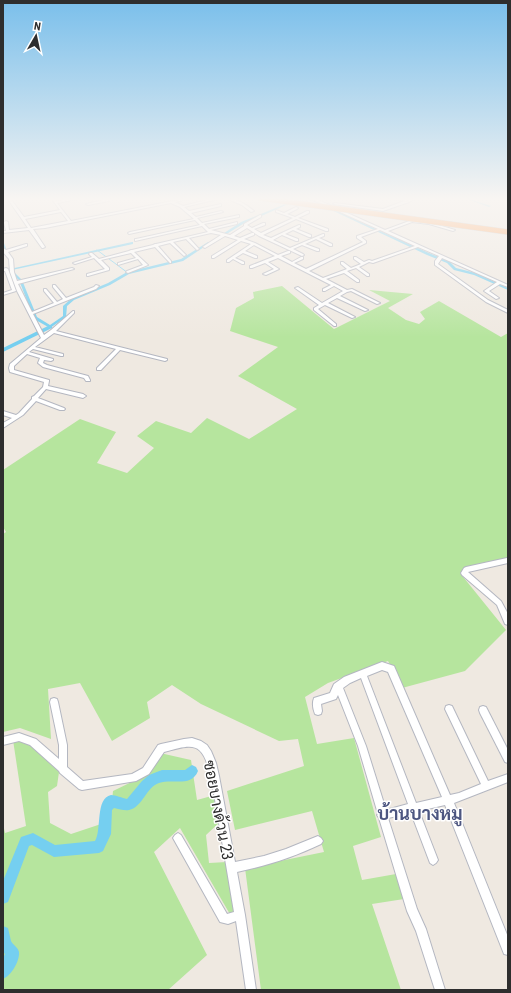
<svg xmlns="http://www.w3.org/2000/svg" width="511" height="993" font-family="'Roboto Condensed',Sarabun,sans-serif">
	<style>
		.green { fill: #b6e59e }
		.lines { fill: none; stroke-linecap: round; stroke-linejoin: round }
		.stream { stroke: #75cff0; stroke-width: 1 }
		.canal { fill: #75cff0; fill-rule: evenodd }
		.river { fill: #75cff0; fill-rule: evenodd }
		.minor-casing { stroke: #b4b7c1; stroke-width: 2 }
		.minor { fill: #fff; fill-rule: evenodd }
		.highway-bridge-casing { stroke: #c9c9c9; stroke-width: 6; stroke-linecap: butt }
		.highway-bridge { stroke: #ffa35c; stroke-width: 5 }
		.labels { text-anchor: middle; stroke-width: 3; stroke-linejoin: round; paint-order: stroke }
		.near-street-label { font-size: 16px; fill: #2e2e2e; stroke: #fff }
		.near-quarter-label { font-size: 18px; font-weight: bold; fill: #4d5680; stroke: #fff }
	</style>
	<rect width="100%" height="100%" fill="#efe9e1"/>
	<g class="green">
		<path d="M282 286 334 329 390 301 369 290 413 294 388 308 406 320 419 324 425 319 420 312 439 301 501 337 508 333V562L460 573 506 630 465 671 402 688 388 661 328 683 305 697 317 744 354 738 381 837 353 846 362 880 396 874 404 899 372 904 401 990H261L245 868 324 852 312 811 235 830 227 791 304 766 298 739 279 741 201 704 172 685 147 702 150 718 112 741 80 683 48 689 51 739 20 728 3 732V534L6 532 3 527V470L80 419 116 432 97 463 127 473 154 448 137 436 156 421 191 433 207 418 249 439 297 409 238 376 278 347 230 331 236 308 254 298 253 292Z"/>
		<path d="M13 740 28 743 59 772 57 786 48 792 50 823 71 834 110 821 113 791 148 774 160 753 191 760 197 800 215 795 221 821 206 835 209 863 227 862 239 914 231 916 180 828 154 852 207 955 168 990H3V824L5 833 26 826Z"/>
	</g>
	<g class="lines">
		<path class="stream" d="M97 250 128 273"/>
		<g class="canal">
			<path d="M300 198H302L243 224 220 238 218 237 241 222Z"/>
			<path d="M306 198H308L429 253 449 261 456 268 476 273 508 288V290L474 275 454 270 447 263 427 255Z"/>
			<path d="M464 198H466L491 206 489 207Z"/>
			<path d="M3 242 4 243 7 251 5 250 3 246Z"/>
			<path d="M132 242H133V244L12 270 10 269Z"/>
			<path d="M208 242 210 243 183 261 129 274 110 285 74 300 67 306 66 317 50 328 34 319 19 280 10 272 13 271 22 280 37 317 50 325 63 316V306L72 298 108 283 127 272 181 259Z"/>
		</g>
		<g class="river">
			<path d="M50 325 52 326V328L3 352V348Z"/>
			<path d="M192 765 196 767 198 771C191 788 173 778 159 783 146 787 143 807 129 810 125 811 119 809 114 808L112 810 111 834 103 851 99 853 54 857 32 845 29 846 8 902 3 904V881L21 837 33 833 55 845 95 841C102 830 95 798 111 795 116 795 122 798 127 799L142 781 149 775 162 770H185Z"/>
			<path d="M3 926 8 928C9 932 10 937 11 941 13 945 18 947 19 952 20 961 11 976 3 979V958L5 954 3 952Z"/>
		</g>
		<defs>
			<g id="minor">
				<path d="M7 198H10L24 217 60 210 51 198H53L56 201 79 198 78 199 57 203 71 221 188 198H193L175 202 183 206 215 198H218V199L184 207 189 211 221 204V206L191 213 196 217 221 211 223 212 197 218 202 223 239 215V217L204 224 209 229 237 222V224L211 230 230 235 244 226V224L260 215H261V217L247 225 252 228 263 223H265V225L254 229 261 233 293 218 276 212V210L284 213 296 207 298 208 297 209 287 214 295 217 307 211H309V213L298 218 328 229V231H326L296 219 263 235 271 238 299 225H300V227L296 229 311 235V237H309L293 230 285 234 298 239V241H296L282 235 273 240 290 248 323 234H324V236L319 238 332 244V246H330L316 239 305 244 319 249V251H317L302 245 293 249 303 254 304 255 302 256 259 236 247 228 234 236 240 238 252 233H254V235L244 239 255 243 278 255 288 251H290V253L281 256 292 262 301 257H303V259L294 263 306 269 363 242 357 238V236L378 229 311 199V198H314L385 230 412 220 429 222 455 230 453 231 429 224 412 222 388 231 508 285V287L500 284 489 291 499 298 496 299 484 291 497 282 442 258 438 264 488 300 508 310V313L486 302 435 265V261L439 256 418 247 373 263 369 262 359 267 369 274V276H367L356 268 347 271 359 280V282H357L344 273 326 279 347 290 352 289 380 303 377 304 351 291 347 292 340 296 368 310 365 311 337 298 328 303 355 317 352 318 325 305 318 309 336 324V326H334L314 310V308L319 305 295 288 298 287 322 303 343 291 334 286 325 291H323V289L331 285 278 258 268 262 279 269 266 275 263 274 274 269 265 263 252 268H250V266L275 256 254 245 245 251 257 256V258H255L243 253 235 258 244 262V264H242L233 259 229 262H227V260L251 244 241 241 214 258H212V256L238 240 225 236 205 248 203 247 204 246 221 235 211 233 189 238 199 249 197 250 186 239 173 242 186 255 184 256 170 243 158 246 171 261V263H170L155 247 134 252 148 265 128 273 126 272 127 271 143 265 138 259 118 265V263L136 258 131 253 101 260 109 268V270L88 276H87V274L105 269 94 258 75 264 73 263 92 257 89 254 90 253H92L99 259 129 251 131 250H132L153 245 155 244H156L208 232 202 226 135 241V239H136L200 225 195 220 129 234 128 233 130 232 194 219 180 207 171 203 45 228 33 229 45 247 43 248H42L29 230 3 233V231H6L4 222 6 221 8 222 9 230 28 228ZM61 212 68 221 31 228 25 219ZM380 230 415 246 372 261 369 260 364 262 356 257H354V259L361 264 351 268 343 262H341V264L347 269 323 278 309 271 366 243V241L361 237Z"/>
				<path d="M225 198C235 197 247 205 254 211L251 212 242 205Z"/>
				<path d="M394 198 407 200 412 198H416L409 202 383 211 333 204 335 203 383 209 404 201 394 199Z"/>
				<path d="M108 199 109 201 88 205 86 204Z"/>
				<path d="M26 244H27V246L8 252 13 259 14 272 17 281 72 268 74 269 18 284 32 312 54 303 44 291V289H46L57 302 63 299 53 287V285H55L66 298 94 287 96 285 99 286 96 289 33 314 44 335 51 330 73 311H74V313L56 331 167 359V360L165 361 120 350 101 370H97V368L116 349 54 333 35 347 63 354V356H61L33 349 29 352 53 359V360L51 361 44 360 43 363 47 365 88 376 90 380V381H86L84 378 43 367 38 363 40 358 27 354 14 366V370L49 380V381L48 386 83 394 86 396 83 398 46 389 38 398 64 408 65 409 64 410H60L36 401 23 415 3 428V423L12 418 3 415V411L16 415 19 413 32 399V397L34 396 43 387 44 382 10 372 9 368 10 364 41 338 17 291 10 272 9 259 3 252V248L6 250Z"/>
				<path d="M6 268 8 269 16 291 3 295V293L12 290 5 271H3V269Z"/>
				<path d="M507 558 508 559V563L468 572 501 601 508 614V625L505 624 497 605 462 575 461 573 464 568 466 567Z"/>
				<path d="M382 662 394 666 450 795 459 793 481 784 445 709 446 706 449 705 452 706 488 781 508 774V782L454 803 508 937V955L504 954 445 805 419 811 438 860 436 863 433 865 430 863 411 813 388 818 417 909 426 929 445 990H435L416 931 407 911 379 818 377 815 378 814 358 746 338 695 336 699 321 704 322 711 321 714 318 715 315 714C313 709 312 703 314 698L330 693 334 684 344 677ZM382 670 388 672 442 797 416 803 367 676ZM361 678 408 804 386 810 366 746 343 688 350 683Z"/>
				<path d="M54 698 57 699 58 702 67 745V767L83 781 132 774 143 768 158 745 161 744 184 739 192 738 201 741 207 745 211 751 216 763 219 776 235 862 264 856 286 849 318 836 321 838 323 841 321 844C294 857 266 866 237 872L245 915 256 990H246L236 921 228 924 220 922 173 838 175 835 178 833 181 835 227 914 234 912 211 776C202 742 195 743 164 752L149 774 136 781 82 790 79 789 60 773 59 771 30 745 19 741 3 745V737L19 733 33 738 36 739 59 759V745L50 702 51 699Z"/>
				<path d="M483 706 486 707 508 750V763L505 762 480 713 479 710 480 707Z"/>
			</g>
		</defs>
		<use href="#minor" class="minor-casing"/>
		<use href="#minor" class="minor"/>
		<defs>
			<path id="highway-bridge" d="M260 198 508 232"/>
		</defs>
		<use href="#highway-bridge" class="highway-bridge-casing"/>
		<use href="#highway-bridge" class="highway-bridge"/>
	</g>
	<linearGradient id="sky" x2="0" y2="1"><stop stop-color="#7abfeb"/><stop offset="0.59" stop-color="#f8f5f2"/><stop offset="1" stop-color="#f8f5f2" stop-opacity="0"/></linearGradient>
	<rect width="511" height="337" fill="url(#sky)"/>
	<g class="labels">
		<g class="near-street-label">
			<text transform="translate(219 810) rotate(79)" y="6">ซอยบางด้วน 23</text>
		</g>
		<g class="near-quarter-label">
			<text x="420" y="820">บ้านบางหมู</text>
		</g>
	</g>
	<rect width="511" height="993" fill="none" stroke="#2e2e2e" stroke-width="8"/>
	<g transform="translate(36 36) rotate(9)" stroke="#ffffff" stroke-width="3" paint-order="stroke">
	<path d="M0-3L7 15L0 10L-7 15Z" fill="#2e2e2e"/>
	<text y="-6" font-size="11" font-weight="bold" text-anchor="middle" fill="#2e2e2e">N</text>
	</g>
</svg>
